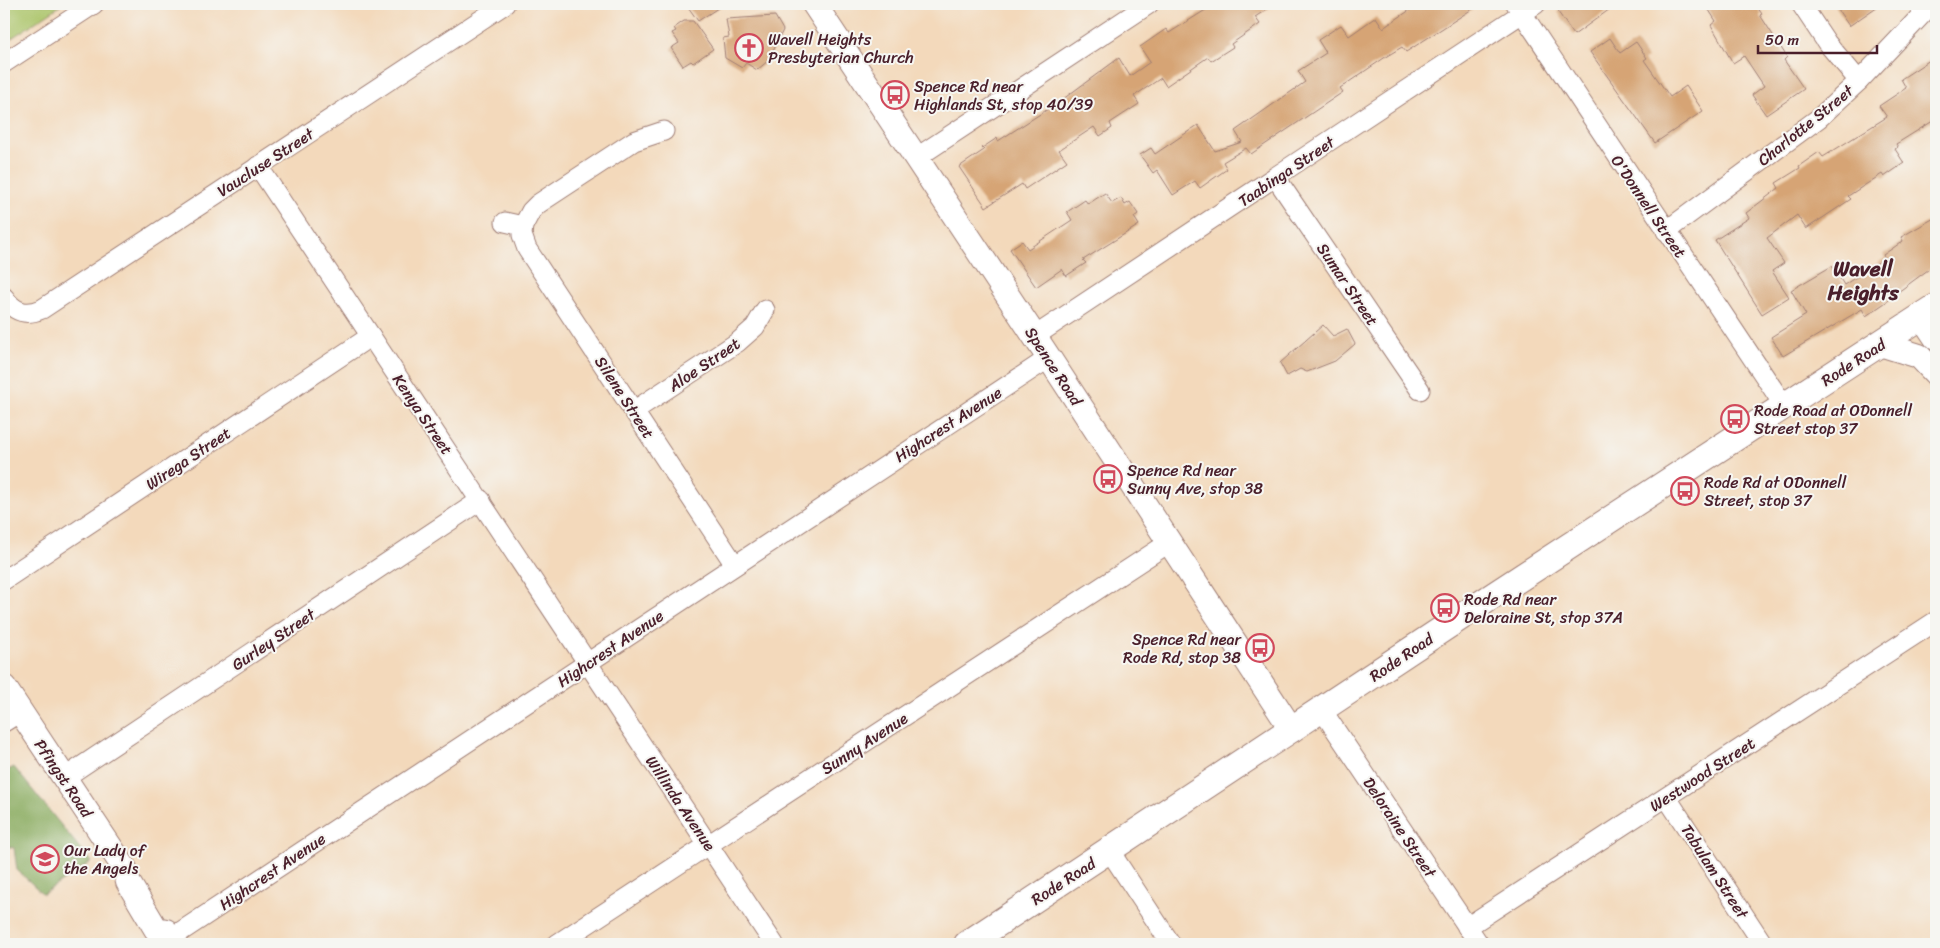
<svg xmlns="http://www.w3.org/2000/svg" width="1940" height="948" font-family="Sriracha,sans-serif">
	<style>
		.green { fill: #abc469; stroke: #7a724a }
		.forest { fill: #88aa5d; stroke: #696444 }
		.building { fill: #d6a474 }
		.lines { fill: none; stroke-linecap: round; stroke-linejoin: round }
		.minor-casing { stroke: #9e7c73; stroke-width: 21 }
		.tertiary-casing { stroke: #9e7c73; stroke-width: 26 }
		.secondary-casing { stroke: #9e7c73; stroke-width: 28 }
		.minor { stroke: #fff; stroke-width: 19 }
		.tertiary { stroke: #fff; stroke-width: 24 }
		.secondary { stroke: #fff; stroke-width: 26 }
		.labels { text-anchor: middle; stroke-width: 4; stroke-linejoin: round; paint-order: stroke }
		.poi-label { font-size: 16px; fill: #4a1f2b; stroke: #f6f6f2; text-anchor: start }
		.street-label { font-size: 16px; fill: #4a1f2b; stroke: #f6f6f2 }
		.district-label { font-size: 21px; font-weight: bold; fill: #4a1f2b; stroke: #f6f6f2 }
	</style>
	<rect width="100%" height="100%" fill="#f6f6f2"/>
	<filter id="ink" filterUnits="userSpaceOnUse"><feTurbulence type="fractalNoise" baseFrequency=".02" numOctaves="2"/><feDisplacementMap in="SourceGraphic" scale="10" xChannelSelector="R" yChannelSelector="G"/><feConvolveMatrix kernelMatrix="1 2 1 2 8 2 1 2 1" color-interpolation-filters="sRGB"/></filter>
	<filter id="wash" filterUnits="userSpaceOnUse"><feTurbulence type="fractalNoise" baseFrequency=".0096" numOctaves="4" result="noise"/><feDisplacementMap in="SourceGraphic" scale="20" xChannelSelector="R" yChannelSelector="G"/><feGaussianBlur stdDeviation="1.12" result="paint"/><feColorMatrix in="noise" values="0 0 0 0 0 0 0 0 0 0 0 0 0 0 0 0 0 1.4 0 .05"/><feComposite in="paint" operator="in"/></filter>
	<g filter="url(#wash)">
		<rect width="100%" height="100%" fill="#f3d9bb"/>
		<path class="green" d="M4 4H59L60 6 4 43Z"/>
		<path class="forest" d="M14 767 91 862 43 894 17 870 14 848 4 846V772Z"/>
		<g id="blocks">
			<g class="building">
				<path d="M686 4H724L698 21Z"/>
				<path d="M1215 4H1275L1255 17 1260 24 1231 44 1233 47 1211 61 1208 57 1166 86 1161 78 1134 96 1139 104 1110 123 1112 128 1100 136 1094 127 1059 150 1067 161 1025 189 1022 184 986 207 959 167 984 150 982 148 997 138 998 141 1059 102 1119 58 1130 76 1150 62 1140 47 1166 29 1169 33Z"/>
				<path d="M1419 4H1480L1406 52 1402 47 1387 56 1340 88 1343 92 1251 154 1246 148 1223 162 1227 169 1200 188 1195 181 1173 195 1157 170 1153 173 1140 155 1151 148 1155 154 1198 125 1215 151 1242 142 1235 131 1305 82 1298 71 1326 53 1318 40 1341 25 1349 36 1376 17 1383 28Z"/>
				<path d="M1570 4H1617L1574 35 1558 12Z"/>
				<path d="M1705 4H1755L1762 14 1760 15 1787 57 1784 60 1804 89 1766 115 1752 95 1764 86 1744 56 1733 63 1711 25 1716 21Z"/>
				<path d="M1834 4H1881L1849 26Z"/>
				<path d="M775 16 783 30 769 60 757 70 746 63 742 68 725 58 723 38 729 37 726 19Z"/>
				<path d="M684 21H693L713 49 693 63 691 61 683 66 671 48 679 43 672 33 676 31 674 28Z"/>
				<path d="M1610 38 1620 53 1636 42 1647 58 1644 60 1670 97 1686 86 1703 111 1655 143 1590 52Z"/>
				<path d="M1936 56V119L1896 144 1898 147 1895 149 1904 163 1884 177 1882 174 1848 196 1851 199 1806 229 1797 215 1767 238 1784 263 1772 271 1789 297 1762 314 1715 240 1749 218 1746 213 1779 188 1776 183 1800 168 1799 166 1819 152 1823 157 1887 117 1879 106 1906 88 1901 79Z"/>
				<path d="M1105 193 1112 203 1121 198 1125 205 1130 202 1138 214 1134 217 1139 225 1083 260 1086 263 1066 276 1062 269 1036 287 1010 249 1022 241 1028 249 1072 220 1067 212 1085 200 1088 204Z"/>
				<path d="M1936 217V264L1894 295 1895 296 1866 316 1862 309 1783 356 1771 337 1806 315 1791 290 1832 266 1844 285 1885 258 1883 255 1903 241 1901 237Z"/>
				<path d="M1323 325 1333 336 1347 329 1355 344 1335 361 1307 372 1300 369 1287 376 1280 363Z"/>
			</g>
		</g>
	</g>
	<g filter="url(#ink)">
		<use href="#blocks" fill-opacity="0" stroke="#9e7c73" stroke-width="1"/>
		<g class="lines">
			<defs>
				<g id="minor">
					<path d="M1516 4 1785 407"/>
					<path d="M1801 4 1827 43 1859 81"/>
					<path d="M4 63 94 4"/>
					<path d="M664 131 634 141 538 204 531 211 523 226 522 235 527 249 735 565"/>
					<path d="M916 158 1149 4"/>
					<path d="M258 166 774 944"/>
					<path d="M1276 178 1420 390"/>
					<path d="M505 222 523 226"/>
					<path d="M1666 231 1819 118 1859 81 1932 4"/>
					<path d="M4 297C14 312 26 316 42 309L505 4"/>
					<path d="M1035 336 1536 4"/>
					<path d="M635 410 738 342 755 327 765 310"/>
					<path d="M4 580 371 336"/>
					<path d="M1322 710 1479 944"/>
					<path d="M4 722 20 712"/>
					<path d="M64 778 481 500"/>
					<path d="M1667 798 1763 944"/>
					<path d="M1109 850 1171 944"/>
					<path d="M1467 927 1936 621"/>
					<path d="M171 938 1049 358"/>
					<path d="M557 944 1170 542"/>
				</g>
				<g id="tertiary">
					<path d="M814 4 1049 358 1292 730"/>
					<path d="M1922 317 1936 338"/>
					<path d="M1880 344 1919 356 1936 374"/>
					<path d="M4 687 125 869 128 882 156 929 166 931"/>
				</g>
				<path id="secondary" d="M967 944 1488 599 1936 307"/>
			</defs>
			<use href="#minor" class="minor-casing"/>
			<use href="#tertiary" class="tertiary-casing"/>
			<use href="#secondary" class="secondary-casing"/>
			<use href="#minor" class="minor"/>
			<use href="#tertiary" class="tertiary"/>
			<use href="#secondary" class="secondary"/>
		</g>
	</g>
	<defs>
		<symbol id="church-ring" viewBox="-11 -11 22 22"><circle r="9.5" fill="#f6f6f2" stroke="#d1495b" stroke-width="1.5"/><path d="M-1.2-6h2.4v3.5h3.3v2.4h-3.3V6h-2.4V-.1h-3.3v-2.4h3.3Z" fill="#d1495b"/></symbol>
		<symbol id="bus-ring" viewBox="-11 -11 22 22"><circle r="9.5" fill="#f6f6f2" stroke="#d1495b" stroke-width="1.5"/><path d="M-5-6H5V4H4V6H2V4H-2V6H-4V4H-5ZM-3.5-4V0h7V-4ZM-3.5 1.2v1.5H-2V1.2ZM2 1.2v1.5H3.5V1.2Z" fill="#d1495b"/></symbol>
		<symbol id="school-ring" viewBox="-11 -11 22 22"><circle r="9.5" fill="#f6f6f2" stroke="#d1495b" stroke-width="1.5"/><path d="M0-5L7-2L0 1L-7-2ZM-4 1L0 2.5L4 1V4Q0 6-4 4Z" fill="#d1495b"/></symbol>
	</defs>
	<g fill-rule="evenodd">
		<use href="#church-ring" x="733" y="32" width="32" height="32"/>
		<use href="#bus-ring" x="879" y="79" width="32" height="32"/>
		<use href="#bus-ring" x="1719" y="403" width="32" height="32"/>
		<use href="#bus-ring" x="1092" y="463" width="32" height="32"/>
		<use href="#bus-ring" x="1669" y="475" width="32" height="32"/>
		<use href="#bus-ring" x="1429" y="592" width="32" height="32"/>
		<use href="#bus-ring" x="1244" y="632" width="32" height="32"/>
		<use href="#school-ring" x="29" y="843" width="32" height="32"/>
	</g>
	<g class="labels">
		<g class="poi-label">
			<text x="768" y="45">Wavell Heights<tspan x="768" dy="18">Presbyterian Church</tspan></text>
			<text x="914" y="92">Spence Rd near<tspan x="914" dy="18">Highlands St, stop 40/39</tspan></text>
			<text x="1754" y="416">Rode Road at ODonnell<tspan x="1754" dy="18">Street stop 37</tspan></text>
			<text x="1127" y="476">Spence Rd near<tspan x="1127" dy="18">Sunny Ave, stop 38</tspan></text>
			<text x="1704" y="488">Rode Rd at ODonnell<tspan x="1704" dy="18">Street, stop 37</tspan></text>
			<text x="1464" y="605">Rode Rd near<tspan x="1464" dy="18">Deloraine St, stop 37A</tspan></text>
			<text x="1241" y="645" text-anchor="end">Spence Rd near<tspan x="1241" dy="18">Rode Rd, stop 38</tspan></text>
			<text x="64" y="856">Our Lady of<tspan x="64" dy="18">the Angels</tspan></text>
		</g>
		<g class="street-label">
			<text transform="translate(1805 125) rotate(-39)" y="6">Charlotte Street</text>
			<text transform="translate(265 162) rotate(-33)" y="6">Vaucluse Street</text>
			<text transform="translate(1286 171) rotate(-34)" y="6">Taabinga Street</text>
			<text transform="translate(1649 206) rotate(56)" y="6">O'Donnell Street</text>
			<text transform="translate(1348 284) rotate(56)" y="6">Sumar Street</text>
			<text transform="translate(1853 362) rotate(-33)" y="6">Rode Road</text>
			<text transform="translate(704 364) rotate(-34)" y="6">Aloe Street</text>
			<text transform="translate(1054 366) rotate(57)" y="6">Spence Road</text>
			<text transform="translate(625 397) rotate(57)" y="6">Silene Street</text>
			<text transform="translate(423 414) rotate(56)" y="6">Kenya Street</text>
			<text transform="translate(948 424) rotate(-33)" y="6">Highcrest Avenue</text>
			<text transform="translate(188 458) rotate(-34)" y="6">Wirega Street</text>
			<text transform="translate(273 639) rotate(-34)" y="6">Gurley Street</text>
			<text transform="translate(610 648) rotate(-34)" y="6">Highcrest Avenue</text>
			<text transform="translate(1401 657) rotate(-34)" y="6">Rode Road</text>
			<text transform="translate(864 743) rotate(-33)" y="6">Sunny Avenue</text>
			<text transform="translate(1702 774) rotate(-33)" y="6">Westwood Street</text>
			<text transform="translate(64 778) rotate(56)" y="6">Pfingst Road</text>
			<text transform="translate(681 803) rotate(56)" y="6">Willinda Avenue</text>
			<text transform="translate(1400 827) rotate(56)" y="6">Deloraine Street</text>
			<text transform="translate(272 871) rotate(-34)" y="6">Highcrest Avenue</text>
			<text transform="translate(1715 871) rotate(57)" y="6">Tabulam Street</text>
			<text transform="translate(1063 881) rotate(-33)" y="6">Rode Road</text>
		</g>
		<g class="district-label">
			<text x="1863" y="276">Wavell<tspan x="1863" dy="24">Heights</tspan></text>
		</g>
	</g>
	<rect width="1940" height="948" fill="none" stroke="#f6f6f2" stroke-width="20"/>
	<path d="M1758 45v8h119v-8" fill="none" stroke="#4a1f2b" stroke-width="2.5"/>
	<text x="1765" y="45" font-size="15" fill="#4a1f2b" stroke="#f6f6f2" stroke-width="4" paint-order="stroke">50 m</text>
</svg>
